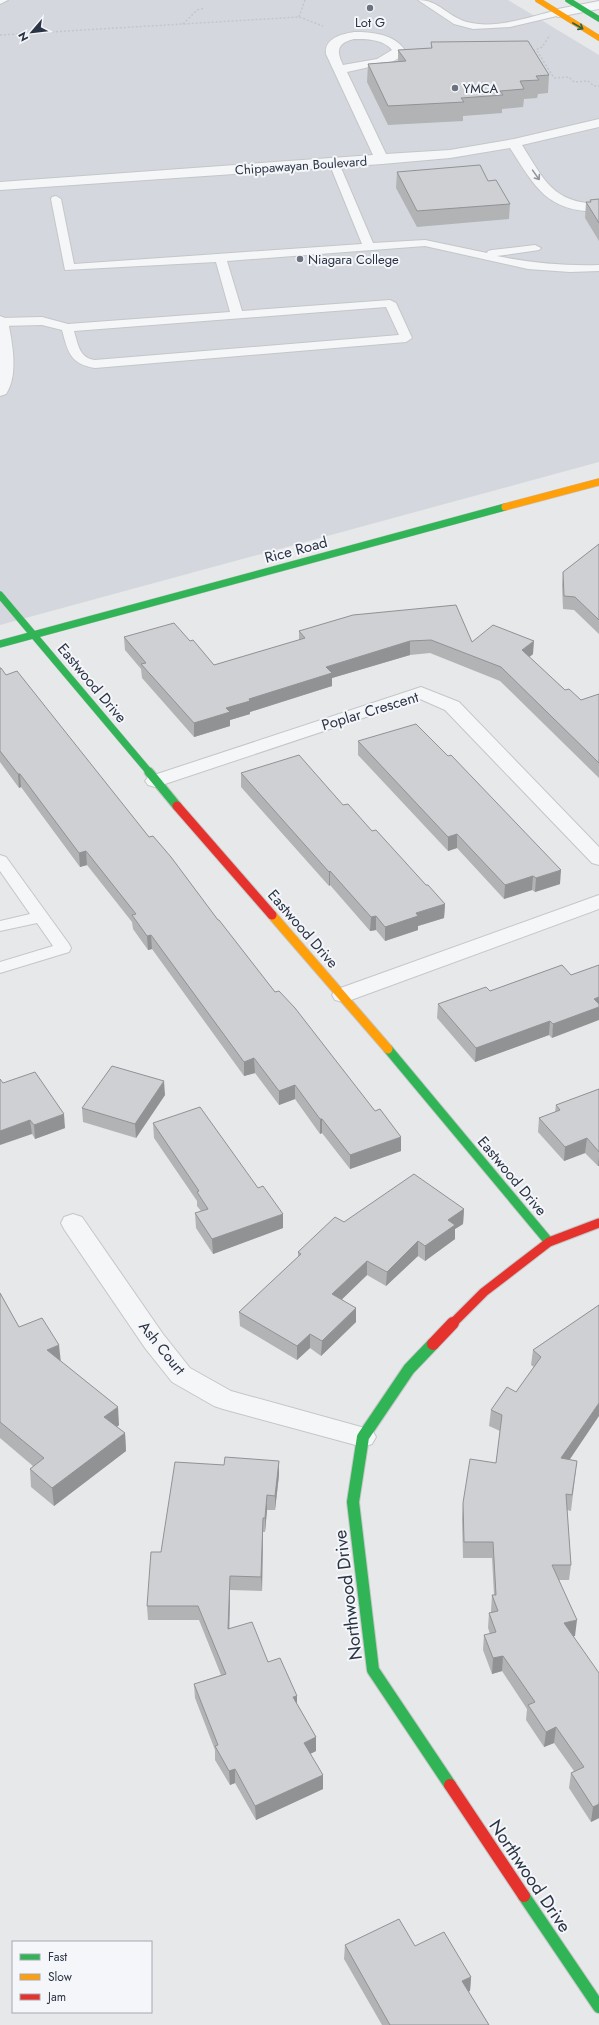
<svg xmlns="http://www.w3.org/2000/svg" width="599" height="2025" font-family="Jost,sans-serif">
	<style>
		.built { fill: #d4d7dd }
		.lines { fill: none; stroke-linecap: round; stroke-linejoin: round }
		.lane-casing { stroke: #c4c6c8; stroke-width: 2 }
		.street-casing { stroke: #c4c6c8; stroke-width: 2 }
		.fast-far3-casing { stroke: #c4c6c8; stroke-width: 6 }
		.fast-far2-casing { stroke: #c4c6c8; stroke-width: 8 }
		.fast-far1-casing { stroke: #c4c6c8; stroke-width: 11 }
		.fast-casing { stroke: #c4c6c8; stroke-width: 14 }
		.slow-far2-casing { stroke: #c4c6c8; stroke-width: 6 }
		.slow-far1-casing { stroke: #c4c6c8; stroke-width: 8 }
		.slow-casing { stroke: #c4c6c8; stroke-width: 11 }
		.jam-far1-casing { stroke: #c4c6c8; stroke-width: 11 }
		.jam-casing { stroke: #c4c6c8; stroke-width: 14 }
		.path { stroke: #c5c6ca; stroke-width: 1.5; stroke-dasharray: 2 2; stroke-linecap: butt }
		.lane { fill: #f5f6f7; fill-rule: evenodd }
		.street { fill: #f5f6f7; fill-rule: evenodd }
		.fast-far3 { stroke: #30b455; stroke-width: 5.5 }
		.fast-far2 { stroke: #30b455; stroke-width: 7 }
		.fast-far1 { stroke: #30b455; stroke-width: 9 }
		.fast { stroke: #30b455; stroke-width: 12 }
		.slow-far2 { stroke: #ff9f0a; stroke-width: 5.5 }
		.slow-far1 { stroke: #ff9f0a; stroke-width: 7 }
		.slow { stroke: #ff9f0a; stroke-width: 9 }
		.jam-far1 { stroke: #e5322d; stroke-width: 9 }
		.jam { stroke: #e5322d; stroke-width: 12 }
		.wall { fill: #b1b3b5 }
		.shaded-wall { fill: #909294 }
		.building { fill: #ced0d3; stroke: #909294 }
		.oneway { stroke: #2d614b }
		.oneway2 { stroke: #90959e }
		.poi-dot { fill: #6c737f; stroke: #f4f6f9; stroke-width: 1.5 }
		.labels { text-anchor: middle; stroke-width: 4; stroke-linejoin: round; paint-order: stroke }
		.far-poi-label { font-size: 13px; fill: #2b3445; stroke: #f4f6f9; text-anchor: start }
		.far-street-label { font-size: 13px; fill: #2b3445; stroke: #f4f6f9 }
		.street-label { font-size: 15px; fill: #2b3445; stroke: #f4f6f9 }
		.near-street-label { font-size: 18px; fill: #2b3445; stroke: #f4f6f9 }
	</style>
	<rect width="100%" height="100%" fill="#e6e8ea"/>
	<path class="built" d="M0 0H508L599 55V462L0 625Z"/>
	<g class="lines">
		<defs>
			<g id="lane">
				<path d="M0 0H8L0 4Z"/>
				<path d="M418 0C439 0 448 17 467 22 496 30 531 16 558 10L563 13 561 15 510 27 473 29 454 24Z"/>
				<path d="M334 160 339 163 373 243 425 240 487 253 488 251 492 250 535 245 541 248 539 250 497 256C531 263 564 266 599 265V271L570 272 528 269 425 246 227 261 242 311 390 300 396 303 412 338 406 342 95 368C70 364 68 352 62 330L42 325 0 326V318L42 317 68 324 230 312 216 262 65 270 51 199 52 197 56 196 61 199 74 264 362 244 329 163ZM386 307 399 335 95 360C79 358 78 344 74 331Z"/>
				<path d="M0 855 6 857 69 944 71 948 69 952 0 973V962L53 946 37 923 0 931V921L30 914 0 871Z"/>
			</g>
			<g id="street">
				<path d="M599 1V9L558 17 552 13 558 9Z"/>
				<path d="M354 32C372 32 394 34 405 50L399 58 392 62 347 72 386 154 450 150 514 139 599 119V127L522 145C544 180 553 203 599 204V212C546 211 536 188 510 148L450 158 382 164 0 190V182L373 155 326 54C324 38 342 34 354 32ZM354 39C367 39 383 39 392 50L377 59 343 65C336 51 337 43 354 39Z"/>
				<path d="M0 316 5 318 8 321C12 342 19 375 6 394L0 396Z"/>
				<path d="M421 687 459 702 599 847V865L592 863 445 710 420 699 162 785 155 787 148 785 145 781 148 777Z"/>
				<path d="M599 895V909L351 1000 343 1002 335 1000 332 995 335 990Z"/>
				<path d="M73 1214 82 1217 163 1334 190 1368 231 1391 372 1430 376 1437 372 1444 363 1447 223 1409 214 1406 172 1382 145 1348 64 1229 61 1223 64 1217Z"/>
			</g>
			<path id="fast-far3" d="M568 0 599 19"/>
			<g id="fast-far2">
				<path d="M0 595 150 773"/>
				<path d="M0 644 505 507"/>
			</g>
			<g id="fast-far1">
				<path d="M149 772 177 806"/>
				<path d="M388 1049 549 1242"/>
			</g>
			<g id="fast">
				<path d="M433 1344 409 1369 363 1437 353 1502 373 1670 450 1785"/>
				<path d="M524 1896 599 2007"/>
			</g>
			<path id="slow-far2" d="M538 0 599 38"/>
			<path id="slow-far1" d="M505 507 599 482"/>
			<path id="slow" d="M272 915 388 1049"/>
			<g id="jam-far1">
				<path d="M177 806 272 915"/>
				<path d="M452 1324 484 1292 549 1242 599 1223"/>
			</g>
			<g id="jam">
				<path d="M433 1344 453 1323"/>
				<path d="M450 1785 524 1896"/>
			</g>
		</defs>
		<use href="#lane" class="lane-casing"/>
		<use href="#street" class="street-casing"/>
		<use href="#fast-far3" class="fast-far3-casing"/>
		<use href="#fast-far2" class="fast-far2-casing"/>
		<use href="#fast-far1" class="fast-far1-casing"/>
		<use href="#fast" class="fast-casing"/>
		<use href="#slow-far2" class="slow-far2-casing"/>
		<use href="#slow-far1" class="slow-far1-casing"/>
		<use href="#slow" class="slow-casing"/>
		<use href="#jam-far1" class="jam-far1-casing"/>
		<use href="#jam" class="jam-casing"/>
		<g class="path">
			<path d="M299 17 305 0"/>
			<path d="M183 24 197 10 205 8"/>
			<path d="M0 35 299 17 323 26"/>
			<path d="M533 51 542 47 550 35"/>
			<path d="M537 51 554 78 569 77 574 82 588 81 594 86H599"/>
		</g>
		<use href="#lane" class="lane"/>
		<use href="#street" class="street"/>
		<use href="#fast-far3" class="fast-far3"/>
		<use href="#fast-far2" class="fast-far2"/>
		<use href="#fast-far1" class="fast-far1"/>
		<use href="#fast" class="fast"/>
		<use href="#slow-far2" class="slow-far2"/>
		<use href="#slow-far1" class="slow-far1"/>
		<use href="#slow" class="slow"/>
		<use href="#jam-far1" class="jam-far1"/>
		<use href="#jam" class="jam"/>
	</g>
	<g class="wall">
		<path d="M431 42 549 75 548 93 538 94 537 98 524 99 523 107 502 109V113L463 116V121L388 125 367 82 368 64 398 61V50L431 48Z"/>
		<path d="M397 172 510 204 509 219 417 227 396 188Z"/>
		<path d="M599 199V241L585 218 586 202H590V200Z"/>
		<path d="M599 544V634L574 610 563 609 562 585 563 572Z"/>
		<path d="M299 631 472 642 533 654 529 657 565 690 581 700 599 694V778L500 681 430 653 410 655 332 678V686L250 712V714L230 720V726L194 737 142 678 141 669 125 650 124 637 190 641 214 665 299 640Z"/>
		<path d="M0 668 149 837 218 920 275 992 401 1151 350 1169 322 1133 320 1134 295 1099 279 1105 255 1073 244 1076 152 949 148 950 133 929 132 922 87 865 80 867 21 787 19 788 0 762Z"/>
		<path d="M358 741 560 884 535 892 532 890 504 899 457 848 448 851 358 755Z"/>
		<path d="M241 773 343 805 372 831 445 904 444 918 418 926V930L385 941 376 930 370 931 330 885 329 886 241 787Z"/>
		<path d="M562 965 552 1038 549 1035 475 1062 437 1018 438 1004 490 991Z"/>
		<path d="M3 1083 65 1128 35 1139Z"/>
		<path d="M599 1089V1166H598L585 1153 564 1161 538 1132 539 1118 555 1112 556 1105Z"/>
		<path d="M165 1095 136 1138 83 1122 82 1108Z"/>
		<path d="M153 1123 283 1228 213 1254 196 1228 195 1213 201 1211 197 1206V1201L154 1138Z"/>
		<path d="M464 1209 463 1224 455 1229V1239L425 1261 418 1256 386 1286 367 1275 342 1299 356 1322 321 1356 310 1348 297 1360 240 1326 239 1312 298 1257V1252L344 1222Z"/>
		<path d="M0 1293 19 1327 60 1361 119 1425 117 1427 125 1433 126 1451 54 1506 31 1487 30 1469 33 1466 0 1438Z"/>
		<path d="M599 1305 569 1460 577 1461 571 1511 567 1510 571 1565 569 1580H559L575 1636H573L599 1818 591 1822 569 1788 571 1773 574 1771 554 1743 544 1747 526 1720 527 1709 502 1671 492 1674 483 1650 484 1635 490 1634 488 1628 489 1613 491 1612V1611L492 1595H494L492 1558H463L462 1519 463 1503 496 1463 500 1431 489 1426 491 1410 516 1392 534 1367 531 1365 533 1350Z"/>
		<path d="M279 1461V1475L275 1510H267L265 1532H263L262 1591 230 1590 229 1629 268 1662 297 1704 316 1737V1751L310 1754 323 1789 256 1820 235 1783 230 1785 215 1760V1750L195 1698 194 1684 221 1675 199 1620H148L147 1606 224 1465Z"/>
		<path d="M345 1945 415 1946 471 1977 470 1991H468L489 2025H382L344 1959Z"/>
	</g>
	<g class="shaded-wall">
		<path d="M410 641V655L332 678V686L250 712V714L230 720V726L194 737V723L226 708 326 667Z"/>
		<path d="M534 641 533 654 521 664 522 650Z"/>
		<path d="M18 774H20L21 787 19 788Z"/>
		<path d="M457 834V848L448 851V837Z"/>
		<path d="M86 851 87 865 80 867 79 853Z"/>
		<path d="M561 870 560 884 535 892 536 878Z"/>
		<path d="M330 871V885L329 886V872Z"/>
		<path d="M533 876 532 890 504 899 505 885Z"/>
		<path d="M445 904 444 918 418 926V930L385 941V927L416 913Z"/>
		<path d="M376 916V930L370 931 371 917Z"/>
		<path d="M151 935 152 949 148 950 147 936Z"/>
		<path d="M599 997V1020L552 1038 553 1024 594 999Z"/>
		<path d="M550 1021 549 1035 475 1062 476 1048Z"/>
		<path d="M254 1058 255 1073 244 1076V1062Z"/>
		<path d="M164 1081 165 1095 136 1138 135 1124Z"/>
		<path d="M295 1085V1099L279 1105V1091Z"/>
		<path d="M64 1114 65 1128 35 1139 34 1125Z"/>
		<path d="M320 1119H322V1133L320 1134Z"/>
		<path d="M30 1120 32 1134 0 1145V1131Z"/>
		<path d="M401 1137V1151L350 1169V1155Z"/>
		<path d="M587 1138 585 1153 564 1161 565 1147Z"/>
		<path d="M599 1156V1166H598Z"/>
		<path d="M464 1209 463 1224 455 1229V1239L425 1261V1246L448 1220Z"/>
		<path d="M283 1214V1228L213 1254 212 1239Z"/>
		<path d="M418 1241V1256L386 1286 387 1272Z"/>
		<path d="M367 1261V1275L332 1309V1294Z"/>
		<path d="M356 1308V1322L321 1356 322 1341Z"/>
		<path d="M310 1334V1348L297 1360V1346Z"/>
		<path d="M59 1345 61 1363 47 1350Z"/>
		<path d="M599 1403V1416L560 1474 561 1458Z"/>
		<path d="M118 1407 119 1425 106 1435 104 1417Z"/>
		<path d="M125 1433 126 1451 54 1506 52 1488Z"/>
		<path d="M279 1461V1475L275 1510V1496Z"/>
		<path d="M267 1495V1510L265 1532V1518Z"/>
		<path d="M263 1518V1532L262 1591 261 1577Z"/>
		<path d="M230 1576V1590L229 1644 228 1629Z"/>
		<path d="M577 1620 575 1636 562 1639 564 1623Z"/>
		<path d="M503 1656 502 1671 492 1674 493 1658Z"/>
		<path d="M297 1696V1710L293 1697Z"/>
		<path d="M556 1727 554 1743 544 1747 546 1732Z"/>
		<path d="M316 1737V1751L304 1757V1743Z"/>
		<path d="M235 1769V1783L230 1785 229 1771Z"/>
		<path d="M323 1775V1789L256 1820 255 1806Z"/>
		<path d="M599 1804V1818L591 1822 593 1807Z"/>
		<path d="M471 1977 470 1991 461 1995 462 1981Z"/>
	</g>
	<g class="building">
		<path d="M528 41 549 75 536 76 539 80 520 81 524 89 500 91 503 95 461 98 464 102 388 106 368 64 406 61 398 50 432 48 431 42Z"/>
		<path d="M480 165 488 181 496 180 510 204 417 211 397 172Z"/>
		<path d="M599 199V223L586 202H591L590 200Z"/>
		<path d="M599 544V620L575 597 564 596 563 572Z"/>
		<path d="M456 605 472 642 493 625 534 641 522 650 565 690 569 689 581 700 599 694V763L501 667 431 640 410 641 326 667 332 673 249 699 250 701 226 708 230 712 194 723 141 664 146 663 124 637 174 623 190 641 193 640 214 665 305 638 299 631 353 615Z"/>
		<path d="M0 668H1L6 675 17 671 149 837 153 836 171 857 218 920H219L275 992 279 991 295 1008 375 1111 380 1109 401 1137 350 1155 322 1119H320L295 1085 279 1091 254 1058 244 1062 151 935 147 936 132 915 136 914 86 851 79 853 20 774H18L0 751Z"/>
		<path d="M416 724 448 756 451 755 561 870 536 878 533 876 505 885 457 834 448 837 358 741Z"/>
		<path d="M299 755 343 805 348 804 372 831 376 830 426 885H428L445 904 416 913 418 916 385 927 376 916 371 917 330 871 329 872 241 773Z"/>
		<path d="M562 965 571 975 599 965V997L594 999 599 1004V1007L553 1024 550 1021 476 1048 438 1004 486 987 490 991Z"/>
		<path d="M112 1066 164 1081 135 1124 82 1108Z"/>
		<path d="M35 1072 64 1114 34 1125 30 1120 0 1131V1079L3 1083Z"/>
		<path d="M599 1089V1152L587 1138 565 1147 539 1118 560 1110 556 1105Z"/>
		<path d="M200 1107 258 1188 263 1186 283 1214 212 1239 195 1213 208 1209 197 1192 199 1191 153 1123Z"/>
		<path d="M414 1174 464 1209 448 1220 455 1225 425 1246 418 1241 387 1272 367 1261 332 1294 356 1308 322 1341 310 1334 297 1346 239 1312 301 1254 298 1252 335 1217 344 1222Z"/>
		<path d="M0 1293 19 1327 42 1318 59 1345 47 1350 118 1407 104 1417 125 1433 52 1488 30 1469 44 1458 0 1422Z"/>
		<path d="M599 1305V1403L561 1458 577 1461 572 1495 566 1494 571 1565H552L577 1620 564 1623 599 1673V1804L593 1807 571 1773 584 1767 556 1727 546 1732 528 1705 535 1702 503 1656 493 1658 484 1635 496 1632 489 1613 498 1611 492 1595H496L493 1542H464L463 1503 470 1459 496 1463 502 1415 491 1410 507 1387 516 1392 541 1357 533 1350Z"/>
		<path d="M225 1457 279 1461 275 1496 267 1495 265 1518H263L261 1577 230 1576 228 1629 252 1622 268 1662 280 1658 297 1696 293 1697 316 1737 304 1743 323 1775 255 1806 235 1769 229 1771 215 1746 218 1745 194 1684 226 1674 198 1606H147L151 1552H161L175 1462 224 1465Z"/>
		<path d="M399 1919 415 1946 444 1932 471 1977 462 1981 489 2025H390L345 1945Z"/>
	</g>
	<defs><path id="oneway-shaft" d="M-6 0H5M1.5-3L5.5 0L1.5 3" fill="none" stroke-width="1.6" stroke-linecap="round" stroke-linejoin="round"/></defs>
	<use class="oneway" href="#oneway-shaft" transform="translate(578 26) rotate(30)"/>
	<use class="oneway2" href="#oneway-shaft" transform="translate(536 175) rotate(55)"/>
	<g class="poi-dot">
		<circle cx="370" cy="8" r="4"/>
		<circle cx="455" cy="88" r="4"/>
		<circle cx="300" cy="259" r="4"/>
	</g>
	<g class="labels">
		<g class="far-poi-label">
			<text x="370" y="27" text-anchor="middle">Lot G</text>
			<text x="463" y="93">YMCA</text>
			<text x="308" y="264">Niagara College</text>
		</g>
		<g class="far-street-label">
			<text transform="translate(301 165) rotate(-4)" y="5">Chippawayan Boulevard</text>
		</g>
		<g class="street-label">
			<text transform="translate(296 550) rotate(-15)" y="5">Rice Road</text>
			<text transform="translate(92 683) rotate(50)" y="5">Eastwood Drive</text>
			<text transform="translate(370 711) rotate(-17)" y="5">Poplar Crescent</text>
			<text transform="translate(303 929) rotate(49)" y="5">Eastwood Drive</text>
			<text transform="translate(512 1176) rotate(50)" y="5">Eastwood Drive</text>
			<text transform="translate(162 1348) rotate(51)" y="5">Ash Court</text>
		</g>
		<g class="near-street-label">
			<text transform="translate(348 1595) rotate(-97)" y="6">Northwood Drive</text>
			<text transform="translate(530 1876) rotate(56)" y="6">Northwood Drive</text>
		</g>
	</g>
	<rect x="12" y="1941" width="140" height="72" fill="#f4f6f9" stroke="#a4a8b1"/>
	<rect x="20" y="1954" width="20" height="6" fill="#30b455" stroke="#a4a8b1"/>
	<text x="48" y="1961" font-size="12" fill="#2b3445">Fast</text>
	<rect x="20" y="1974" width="20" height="6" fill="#ff9f0a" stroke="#a4a8b1"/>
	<text x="48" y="1981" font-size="12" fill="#2b3445">Slow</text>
	<rect x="20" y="1994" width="20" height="6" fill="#e5322d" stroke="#a4a8b1"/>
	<text x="48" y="2001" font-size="12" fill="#2b3445">Jam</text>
	<g transform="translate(32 32) rotate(242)" stroke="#f4f6f9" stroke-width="3" paint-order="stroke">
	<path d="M0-3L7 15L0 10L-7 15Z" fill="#2b3445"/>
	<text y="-6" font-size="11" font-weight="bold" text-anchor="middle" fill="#2b3445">N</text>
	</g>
</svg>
